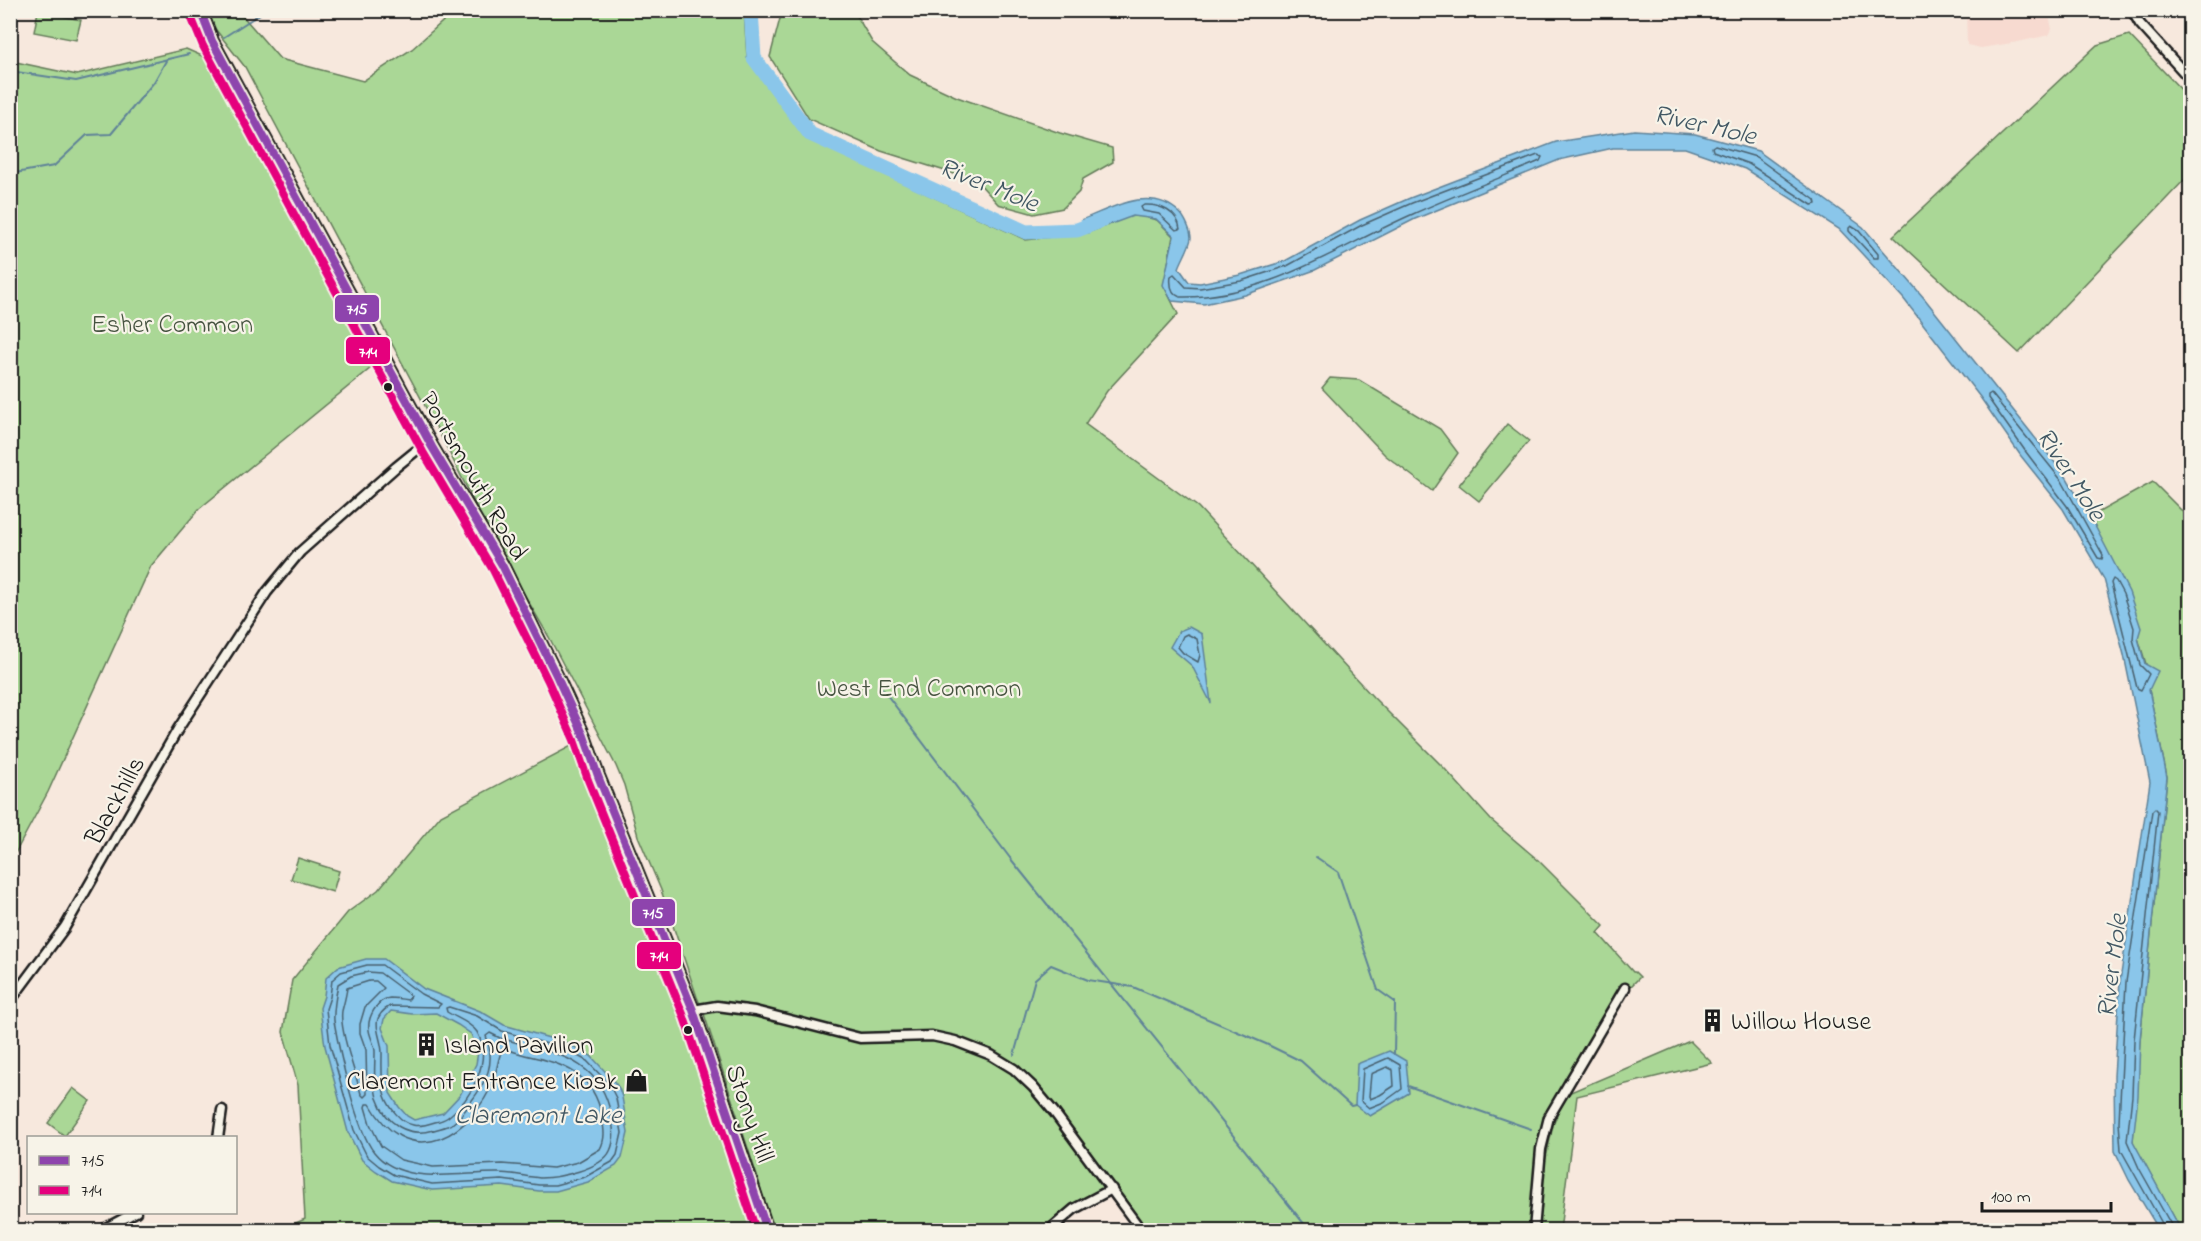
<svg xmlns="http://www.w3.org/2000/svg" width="2201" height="1241" font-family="'Indie Flower',sans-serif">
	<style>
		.built { fill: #f7dad0 }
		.green { fill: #aad796; stroke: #637a59; stroke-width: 1.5 }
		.water { fill: #8ac6ea; stroke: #5e8298; stroke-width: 1.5; fill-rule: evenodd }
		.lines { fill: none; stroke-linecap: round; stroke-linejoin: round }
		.shore { stroke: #48606e; stroke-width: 1.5 }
		.stream { stroke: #5e8298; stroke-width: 2 }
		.river { stroke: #8ac6ea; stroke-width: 15 }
		.minor-casing { stroke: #1c1c1c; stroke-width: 13 }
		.primary-casing { stroke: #1c1c1c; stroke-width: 16 }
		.minor { stroke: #f7f3e8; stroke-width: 8 }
		.primary { stroke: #ffdd96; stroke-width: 12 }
		.bus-1-casing { stroke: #f7f3e8; stroke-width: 12 }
		.bus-2-casing { stroke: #f7f3e8; stroke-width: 12 }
		.bus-1 { stroke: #8e44ad; stroke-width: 8 }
		.bus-2 { stroke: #e5007d; stroke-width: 8 }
		.bus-dot { fill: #1c1c1c; stroke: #f7f3e8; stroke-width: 2 }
		.labels { text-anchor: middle; stroke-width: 4.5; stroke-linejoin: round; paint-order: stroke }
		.park-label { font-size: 26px; fill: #475441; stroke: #f7f3e8 }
		.street-label { font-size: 26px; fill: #1c1c1c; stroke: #f7f3e8 }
		.poi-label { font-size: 26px; fill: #1c1c1c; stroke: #f7f3e8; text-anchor: start }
		.water-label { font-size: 27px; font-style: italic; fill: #425864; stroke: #f7f3e8 }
		.line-badge { stroke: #f7f3e8; stroke-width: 2 }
		.badge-label { font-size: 16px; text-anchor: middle; font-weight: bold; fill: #fff }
	</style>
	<rect width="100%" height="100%" fill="#f7e8dd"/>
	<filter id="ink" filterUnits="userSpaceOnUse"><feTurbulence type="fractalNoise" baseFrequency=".0167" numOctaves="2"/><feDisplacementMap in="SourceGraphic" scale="12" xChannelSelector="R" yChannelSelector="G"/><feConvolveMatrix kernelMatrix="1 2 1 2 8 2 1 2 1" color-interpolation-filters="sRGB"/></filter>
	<g filter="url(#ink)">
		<path class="built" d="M1966 11 1977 16 2015 11H2048L2052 29 2049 35 2018 42 1981 48 1967 45Z"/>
		<g class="green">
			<path d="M38 11 81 20 76 40 34 32Z"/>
			<path d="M201 11H240L241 14 280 59 363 81 412 49 451 14 452 11H744L747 58 810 140 1026 240 1087 233 1134 214 1157 220 1173 236 1164 286 1178 314 1107 391 1085 424 1198 507 1373 697 1445 769 1491 820 1538 860 1604 926 1598 933 1633 972H1635L1640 977 1631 986 1619 991 1550 1115 1531 1230H1145L1114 1187 1062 1216 1046 1230H771L759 1182 704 1014 697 997 661 890 638 836 624 785 616 766 549 637 496 546 442 438 245 67Z"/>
			<path d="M782 11H854L872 42 910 75 957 97 1060 133 1112 148 1113 162 1083 179 1079 192 1063 208 1034 214 998 204 977 181 881 151 809 119 770 57Z"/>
			<path d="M2129 35 2190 99V174L2019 353 1893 236 2097 45Z"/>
			<path d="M186 49 209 59 322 261 377 363 199 509 151 566 48 792 11 861V61L77 75Z"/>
			<path d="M1330 378 1359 380 1440 429 1458 453 1432 491 1385 455 1322 388Z"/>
			<path d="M1507 424 1529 441 1479 501 1459 485Z"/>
			<path d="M2153 482 2190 519V1230H2181L2133 1142 2140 1040 2167 777 2149 690 2146 664 2138 638 2095 526 2090 517Z"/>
			<path d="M577 743 706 1070 758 1230H280L305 1219 298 1085 283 1032 292 980 348 912 378 890 441 815Z"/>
			<path d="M298 858 339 871 333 892 291 879Z"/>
			<path d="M1690 1041 1712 1063 1577 1096 1560 1230H1537L1544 1167 1553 1125 1566 1094Z"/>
			<path d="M73 1088 90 1101 65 1136 48 1123Z"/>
		</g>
		<g class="water">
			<path d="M1634 130 1695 134 1758 151 1863 227 1924 298 2067 478 2095 526 2129 592 2141 628 2138 638 2145 664 2158 671 2149 690 2167 777 2140 1040 2138 1096 2133 1141 2181 1230H2159L2129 1180 2115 1151 2114 1076 2120 981 2150 782 2124 655 2104 579 2063 509 2021 456 1980 397 1903 298 1839 229 1745 169 1685 148H1613L1559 160 1415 219 1315 270 1245 295 1204 304 1172 301 1163 285 1174 236 1156 219 1133 216 1087 233 1082 220C1113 207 1151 185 1180 213 1185 218 1191 231 1191 238 1190 247 1182 259 1179 268L1189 282 1200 283 1240 275 1285 261 1360 220 1410 198 1556 142Z"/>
			<path d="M1189 627 1202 634 1211 703 1192 666 1170 647 1179 631Z"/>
			<path d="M366 959H384L424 989 480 1011 504 1025 567 1043 591 1056 613 1080 619 1088 622 1097 628 1133 622 1158 616 1166 588 1182 556 1191H539L502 1186 432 1190 392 1181 376 1171 362 1160 348 1132 325 1046 320 1008 324 996 326 978 338 967ZM391 1011 412 1014 436 1013 458 1025 471 1034 478 1052 476 1064 460 1095 443 1113 414 1120 407 1116 399 1107 390 1093 389 1046 382 1028 384 1019Z"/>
			<path d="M1389 1051 1406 1061 1409 1093 1370 1116 1355 1105 1357 1064Z"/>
		</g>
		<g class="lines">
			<g class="shore">
				<path d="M1715 145 1756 157 1815 200 1816 204 1812 205 1749 164 1713 151 1712 147Z"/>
				<path d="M1538 155 1542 157 1540 161C1498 179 1455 195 1413 214 1338 247 1265 299 1180 297 1171 294 1170 284 1171 276L1174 274 1186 287 1200 288 1241 281 1287 266 1362 225 1412 203Z"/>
				<path d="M1144 205C1160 204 1178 212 1180 229L1176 230 1159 214 1143 211 1141 207Z"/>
				<path d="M1851 226 1859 231 1878 254V258H1874L1849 231V228Z"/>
				<path d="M1991 393 2062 481 2103 555 2102 559 2098 558 2067 506 2026 452 1988 398V395Z"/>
				<path d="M2113 579 2116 581 2123 594 2134 628 2133 639 2140 665 2149 674 2141 690 2137 688 2111 583Z"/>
				<path d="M1187 634 1197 639 1200 655 1198 662 1183 653 1178 647 1183 636Z"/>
				<path d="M367 965H382L421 994 441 1004 438 1007 390 1006C366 1020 383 1036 382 1055 382 1067 381 1085 385 1096 389 1107 401 1123 413 1125 420 1127 429 1124 435 1122 440 1121 444 1120 448 1117 471 1100 493 1059 477 1032 470 1022 456 1018 447 1012L446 1008 449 1007 477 1016 502 1031 565 1049 587 1061 609 1084 616 1098 622 1133 617 1155 612 1162 585 1177 555 1185H539L502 1180 432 1184 394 1175 379 1166 367 1156 354 1130 330 1045 326 1009 330 997 332 980 341 972Z"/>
				<path d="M368 972 380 973 411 996 408 1000C402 999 396 998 390 998 377 999 367 1018 369 1030 370 1038 375 1044 375 1052 375 1066 373 1084 377 1098 386 1124 408 1138 434 1130 440 1128 447 1127 452 1124 459 1119 465 1111 470 1103 487 1081 496 1063 486 1036L490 1033 500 1038C549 1053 600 1055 611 1115 613 1127 616 1139 610 1151 602 1169 558 1178 540 1178 526 1177 513 1173 499 1173 461 1172 402 1187 374 1152 356 1130 339 1050 334 1021 333 1010 336 995 338 984L351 976Z"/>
				<path d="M369 981H376L384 988 365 1007 360 1024V1033L366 1050 367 1094 364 1097 361 1094C356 1074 339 1030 342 1011 344 1003 346 996 347 988Z"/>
				<path d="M502 1049C510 1050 517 1053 525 1055 564 1064 594 1073 602 1117 604 1129 606 1138 600 1149L578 1162 553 1168 502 1164 433 1167 401 1160 381 1146 370 1124 365 1107 366 1104H370C405 1167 462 1144 490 1089 497 1074 497 1062 502 1049Z"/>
				<path d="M1388 1058 1400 1065 1402 1089 1384 1102 1369 1108 1361 1101 1363 1069Z"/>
				<path d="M1387 1067 1393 1070 1394 1086 1380 1095 1370 1099 1369 1096 1371 1074Z"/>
				<path d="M2164 1230 2163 1225 2121 1150 2119 1122 2126 982 2152 811 2155 808 2158 811 2134 1040 2132 1096 2127 1141 2139 1168 2174 1230"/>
			</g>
			<g class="stream">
				<path d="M224 37 266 10"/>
				<path d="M200 48 205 46"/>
				<path d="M10 71 76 81 189 54"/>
				<path d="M10 174 54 166 87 135 111 134 154 82 167 59"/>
				<path d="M881 687 1010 858 1309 1230"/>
				<path d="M1316 857 1338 872 1378 990 1395 1002 1394 1054"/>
				<path d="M1014 1055 1035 979 1051 965 1088 980 1133 987 1266 1044 1301 1061 1351 1106 1355 1105"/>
				<path d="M1408 1086 1531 1129"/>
			</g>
			<path class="river" d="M751 10 754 58 810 134 1026 232 1077 230 1103 220"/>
			<defs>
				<g id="minor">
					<path d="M2132 10 2140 24 2190 79"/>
					<path d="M10 1001 65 927 178 729 267 592 300 552 396 467 428 441"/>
					<path d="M693 1010 717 1006 755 1011 860 1038 932 1036 955 1041 991 1055 1014 1069 1033 1087 1054 1112 1141 1230"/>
					<path d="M218 1138 222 1110"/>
					<path d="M1053 1227 1074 1209 1112 1189"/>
					<path d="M102 1230 136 1212"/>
					<path d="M1534 1230 1541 1149 1549 1117 1625 988"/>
				</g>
				<path id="primary" d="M200 10 212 41 432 447 502 565 557 677 584 736 598 776 693 1010 767 1230"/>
			</defs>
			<use href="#minor" class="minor-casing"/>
			<use href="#primary" class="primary-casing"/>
			<use href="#minor" class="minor"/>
			<use href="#primary" class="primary"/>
			<defs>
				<path id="bus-1" d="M200 10 212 41 432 447 502 565 557 677 584 736 598 776 693 1010 767 1230"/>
				<path id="bus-2" d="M190 14 203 46 423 452 493 570 548 681 574 740 588 780 683 1014 756 1230"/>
			</defs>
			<use href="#bus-1" class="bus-1-casing"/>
			<use href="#bus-2" class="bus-2-casing"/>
			<use href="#bus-1" class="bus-1"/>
			<use href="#bus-2" class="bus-2"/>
		</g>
	</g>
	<defs>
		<symbol id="building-bare" viewBox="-9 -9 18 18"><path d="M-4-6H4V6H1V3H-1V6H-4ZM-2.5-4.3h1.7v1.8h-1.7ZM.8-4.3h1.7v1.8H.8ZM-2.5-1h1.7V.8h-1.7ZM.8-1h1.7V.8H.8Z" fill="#1c1c1c" stroke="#f7f3e8" stroke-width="2.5" paint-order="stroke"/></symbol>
		<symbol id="shop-bare" viewBox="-9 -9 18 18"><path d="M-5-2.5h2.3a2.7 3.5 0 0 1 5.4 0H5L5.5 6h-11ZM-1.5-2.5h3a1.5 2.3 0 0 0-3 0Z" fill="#1c1c1c" stroke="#f7f3e8" stroke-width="2.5" paint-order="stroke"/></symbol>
	</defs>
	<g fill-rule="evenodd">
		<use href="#building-bare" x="1696" y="1004" width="33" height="33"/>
		<use href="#building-bare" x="410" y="1028" width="33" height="33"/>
		<use href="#shop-bare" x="620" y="1064" width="33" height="33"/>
	</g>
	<g class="bus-dot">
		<circle cx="388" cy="387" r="5"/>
		<circle cx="688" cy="1030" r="5"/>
	</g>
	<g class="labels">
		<g class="park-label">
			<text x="172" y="332">Esher Common</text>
			<text x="919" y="696">West End Common</text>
		</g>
		<g class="street-label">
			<text transform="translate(475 475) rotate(60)" y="9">Portsmouth Road</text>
			<text transform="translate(114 800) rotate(-61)" y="9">Blackhills</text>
			<text transform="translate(751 1113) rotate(71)" y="9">Stony Hill</text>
		</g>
		<g class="poi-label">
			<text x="1731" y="1029">Willow House</text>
			<text x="444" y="1053">Island Pavilion</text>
			<text x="618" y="1089" text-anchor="end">Claremont Entrance Kiosk</text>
		</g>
		<g class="water-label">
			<text transform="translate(1705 124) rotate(13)" y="9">River Mole</text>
			<text transform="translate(989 184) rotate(22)" y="9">River Mole</text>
			<text transform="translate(2072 474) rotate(57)" y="9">River Mole</text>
			<text transform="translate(2111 966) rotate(-83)" y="9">River Mole</text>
			<text x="538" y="1123">Claremont Lake</text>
		</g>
	</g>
	<g class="line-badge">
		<rect x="334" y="294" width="46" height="29" rx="6" fill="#8e44ad"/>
		<rect x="345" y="336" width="46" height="29" rx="6" fill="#e5007d"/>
		<rect x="631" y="898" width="45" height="29" rx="6" fill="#8e44ad"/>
		<rect x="636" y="941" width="46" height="29" rx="6" fill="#e5007d"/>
	</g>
	<g class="badge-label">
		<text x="357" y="314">715</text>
		<text x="368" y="357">714</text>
		<text x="653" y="918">715</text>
		<text x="659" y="961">714</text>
	</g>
	<rect width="2201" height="1241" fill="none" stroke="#f7f3e8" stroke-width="36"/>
	<rect x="18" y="18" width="2165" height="1205" fill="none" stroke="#1c1c1c" stroke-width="2" filter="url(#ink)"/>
	<rect x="27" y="1136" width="210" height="78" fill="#f7f3e8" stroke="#9f9d96" stroke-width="1.5"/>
	<rect x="39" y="1156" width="30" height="9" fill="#8e44ad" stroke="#9f9d96" stroke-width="1.5"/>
	<text x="81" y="1166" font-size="18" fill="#1c1c1c">715</text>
	<rect x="39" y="1186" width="30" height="9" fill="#e5007d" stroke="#9f9d96" stroke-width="1.5"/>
	<text x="81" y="1196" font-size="18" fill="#1c1c1c">714</text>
	<path d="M1982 1202v9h129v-9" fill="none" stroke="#1c1c1c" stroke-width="3"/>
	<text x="1991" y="1202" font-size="18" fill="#1c1c1c" stroke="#f7f3e8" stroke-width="4.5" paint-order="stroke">100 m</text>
</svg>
